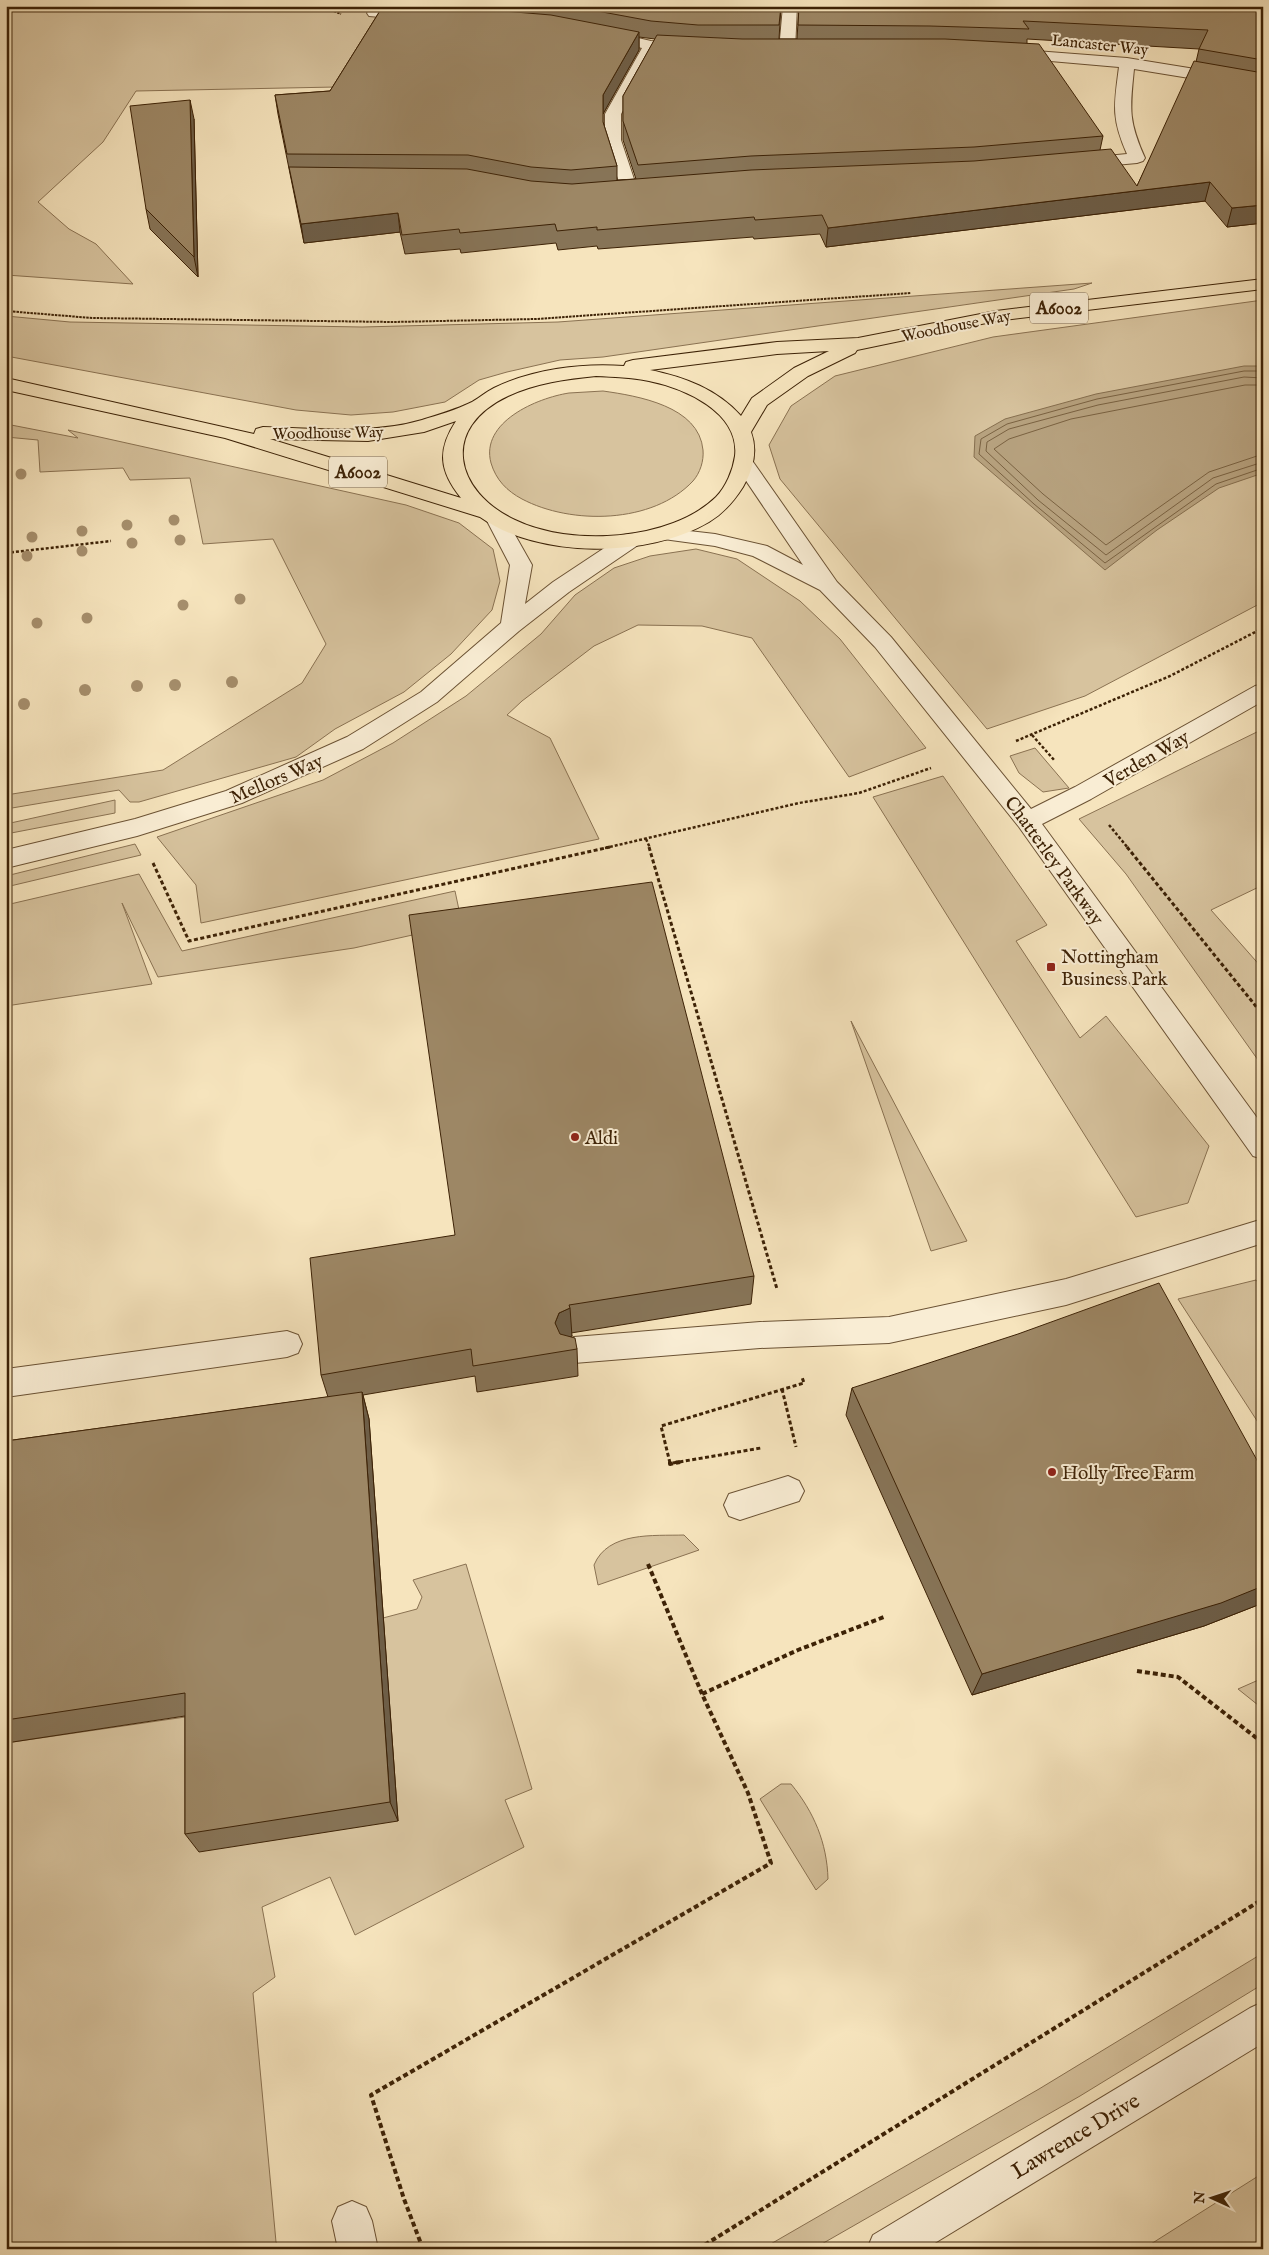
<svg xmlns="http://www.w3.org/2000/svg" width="1269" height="2255" font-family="'IM FELL English',serif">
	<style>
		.green { fill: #d7c39e; stroke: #8a7252 }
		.water { fill: #b7a27f; stroke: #866f4f }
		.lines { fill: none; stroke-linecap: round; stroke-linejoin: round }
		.shore { stroke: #7a6242; stroke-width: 1 }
		.minor-casing { stroke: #6b5234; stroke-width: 2 }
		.major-casing { stroke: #3d2206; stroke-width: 2 }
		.path-far3 { stroke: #3d2206; stroke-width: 2; stroke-dasharray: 2.5 1; stroke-linecap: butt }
		.path-far2 { stroke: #3d2206; stroke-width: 2.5; stroke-dasharray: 3 2; stroke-linecap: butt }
		.path-far1 { stroke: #3d2206; stroke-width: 3; stroke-dasharray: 4 2.5; stroke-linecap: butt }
		.path { stroke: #3d2206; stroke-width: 4; stroke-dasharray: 5 3; stroke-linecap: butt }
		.minor { fill: #f9edd4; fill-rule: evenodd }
		.major { fill: #f6e4bd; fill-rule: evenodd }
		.tree { fill: #a68f6d }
		.wall { fill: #877457; stroke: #3d2206; fill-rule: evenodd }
		.shaded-wall { fill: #6e5e47; stroke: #3d2206 }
		.building { fill: #9d8765; stroke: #3d2206 }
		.poi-dot { fill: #8f2418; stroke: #f9edd4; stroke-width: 2 }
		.labels { text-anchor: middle; stroke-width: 4; stroke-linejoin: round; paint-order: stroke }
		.far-street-label { font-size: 16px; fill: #3d2206; stroke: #f9edd4 }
		.shield { fill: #f9edd4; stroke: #755f44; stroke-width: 1 }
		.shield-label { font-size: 18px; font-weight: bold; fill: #3d2206 }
		.street-label { font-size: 19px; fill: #3d2206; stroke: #f9edd4 }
		.poi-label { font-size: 19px; fill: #3d2206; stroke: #f9edd4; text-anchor: start }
		.near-street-label { font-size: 22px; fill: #3d2206; stroke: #f9edd4 }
	</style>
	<rect width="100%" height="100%" fill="#f6e4bd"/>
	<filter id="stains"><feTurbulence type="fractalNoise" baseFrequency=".004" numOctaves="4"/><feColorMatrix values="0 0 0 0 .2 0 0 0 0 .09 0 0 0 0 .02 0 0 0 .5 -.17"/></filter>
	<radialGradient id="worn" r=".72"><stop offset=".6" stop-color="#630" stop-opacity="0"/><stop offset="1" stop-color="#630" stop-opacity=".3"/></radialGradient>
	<g class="green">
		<path d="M6 6H366L378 16 336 87 136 91 103 142 38 202 69 229 96 244 133 284 6 275Z"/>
		<path d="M1092 283 1074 289 603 357 560 360 507 372 479 380 445 402 393 412 351 415 296 410 6 356V316L70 322 362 327 558 322Z"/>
		<path d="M1263 300V602L1085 696 987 729 780 479 769 445 791 406 835 376 993 337Z"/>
		<path d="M603 391C638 396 699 406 703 450 704 461 700 473 693 481 653 524 571 525 522 499 507 491 496 480 491 463 480 422 537 398 569 393 580 392 592 392 603 391Z"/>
		<path d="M6 424 78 438 68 430 406 505 459 523 493 549 500 581 492 610 451 654 404 692 335 729 296 757 139 802H130L119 790 6 809V795L163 770 302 683 326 644 273 539 203 544 190 478 130 480 123 468 40 472 38 440 6 437Z"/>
		<path d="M696 549 737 559 800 601 840 639 926 748 849 777 752 638 702 626 638 625 594 646 522 701 507 715 550 738 599 839 201 923 196 885 157 837 323 780 393 743 466 696 541 634 575 595 614 568 650 556Z"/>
		<path d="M1263 729V885L1211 910 1263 969V1067L1126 874 1079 819Z"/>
		<path d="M1035 748 1069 788 1043 792 1019 773 1010 756Z"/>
		<path d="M943 776 1047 925 1016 941 1080 1038 1106 1016 1209 1146 1188 1203 1136 1217 873 797Z"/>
		<path d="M115 800V813L6 834V824Z"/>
		<path d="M135 844 141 855 6 887V876Z"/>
		<path d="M139 874 182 951 455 891 462 924 354 948 158 977 122 903 152 984 6 1006V905Z"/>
		<path d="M851 1021 967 1241 931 1251Z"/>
		<path d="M1256 1280 1263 1289V1430L1178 1299Z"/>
		<path d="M684 1535 699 1550 598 1585 594 1565C608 1531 654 1536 684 1535Z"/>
		<path d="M466 1564 532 1789 505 1800 524 1847 355 1935 330 1877 262 1907 275 1977 253 1993 276 2242 279 2249H6V1743L199 1715 397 1821 383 1618 417 1609 422 1597 413 1580Z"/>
		<path d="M1263 1678V1709L1238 1689Z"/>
		<path d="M781 1784H791C814 1812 827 1843 828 1879L816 1890 760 1799Z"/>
		<path d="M1263 1953V1984L1080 2096 813 2249H762L1039 2089Z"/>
		<path d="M1263 2173V2249H1143Z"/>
	</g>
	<path class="water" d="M1244 366H1263V473L1219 488 1157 530 1105 570 974 457 975 436 1005 419 1096 394Z"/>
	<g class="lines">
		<g class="shore">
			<path d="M1263 371H1244L1097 399 1007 424 981 439 979 454 1034 504 1105 563 1216 484 1263 468"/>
			<path d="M1263 378 1244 377 1098 405 1009 429 987 442 986 451 1038 500 1106 555 1213 478 1263 462"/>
			<path d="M1263 385H1245L1071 419 1009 439 994 449 1043 494 1106 545 1209 472 1263 454"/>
		</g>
		<defs>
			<g id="minor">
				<path d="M783 6H797L795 50 792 53H782L779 50Z"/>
				<path d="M374 9 416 12 421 13 423 16 421 19 416 20 369 16 367 13 369 10Z"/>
				<path d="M603 30 651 41 689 45 694 47 697 50 694 53 689 55 656 51 621 114V140L638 191 636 195H624L622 191 605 140V114L642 48 598 38 595 35 598 32Z"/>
				<path d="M1009 49 1127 58 1263 80V90L1134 69C1130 109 1128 120 1145 158L1143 161 1137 163 1082 168 1076 167 1074 163 1076 159 1127 154C1111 118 1114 105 1119 67L1004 57 1001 54 1004 51Z"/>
				<path d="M744 457 751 459 837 582 891 637 1031 809 1075 787 1255 686 1263 684V701L1091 799 1042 824 1263 1126V1159L1253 1156 1019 827 875 647 820 590 753 556 715 546 656 538 653 534 656 530 663 528 715 534 767 546 803 565 734 463 737 459Z"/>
				<path d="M496 513 503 515 506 519 532 565 525 604 553 582 624 535 631 534 638 535 641 540 638 545 569 592 519 631 437 702 363 749 242 803 137 836 6 868V850L135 819 226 791 347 737 421 692 501 623 510 565 486 519 489 515Z"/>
				<path d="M1263 1219V1243L1066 1305 889 1343 760 1348 574 1363 563 1359 559 1350 563 1341 574 1337 760 1322 889 1317 1066 1279Z"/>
				<path d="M287 1331 298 1335 302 1344 298 1353 287 1357 6 1397V1369Z"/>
				<path d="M788 1476 799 1481 804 1491 799 1501 740 1520 729 1516 724 1505 729 1494Z"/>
				<path d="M1263 2002V2043L925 2249H867L873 2235 1250 2008Z"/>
				<path d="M352 2201 366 2207 372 2221 378 2249H338L332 2221 338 2207Z"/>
			</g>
			<path id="major" d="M1263 279V289L996 321 857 350 855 353 808 376 767 405 751 432C758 451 753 470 743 487 734 501 724 513 709 522 648 558 539 559 480 517L225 438 6 390V378L254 434 256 429 263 427C315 428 371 435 422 420 438 415 456 410 472 402 479 398 486 392 494 388 533 369 581 363 624 366L626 362 633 360 777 342 858 338 996 311ZM829 351 794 368 752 398 741 416C717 389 684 377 650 370L777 354ZM596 376C614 377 631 377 649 381 684 388 740 412 735 456 733 470 726 487 716 497 671 541 570 547 515 520 454 491 440 428 508 396 536 383 566 379 596 376ZM456 421C437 450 439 471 461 498L270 439 368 441 424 432Z"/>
		</defs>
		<use href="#minor" class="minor-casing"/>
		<use href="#major" class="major-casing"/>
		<g class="path-far3">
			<path d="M321 6 341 14"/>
			<path d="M6 311 92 318 393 322 536 319 911 293"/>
		</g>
		<g class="path-far2">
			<path d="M6 553 111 541"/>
			<path d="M1032 735 1055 761"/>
			<path d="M1016 741 1170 676 1263 628"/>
			<path d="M1109 825 1128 848"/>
			<path d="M646 839 650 848"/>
			<path d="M605 848 799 803 859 793 931 768"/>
		</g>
		<g class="path-far1">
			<path d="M649 847 777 1289"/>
			<path d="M1127 847 1263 1015"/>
			<path d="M153 863 189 941 610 847"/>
			<path d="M782 1389 796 1447"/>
			<path d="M670 1463 661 1426 804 1383 802 1377"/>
			<path d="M673 1463 761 1448"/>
		</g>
		<g class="path">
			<path d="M670 1462V1464L680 1462"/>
			<path d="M648 1564 702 1694"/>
			<path d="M1137 1671 1178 1677 1263 1743"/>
			<path d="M423 2249 404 2199 371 2095 771 1863 748 1793 702 1694 798 1650 884 1617"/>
			<path d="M698 2249 1263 1899"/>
		</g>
		<use href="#minor" class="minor"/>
		<use href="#major" class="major"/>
	</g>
	<g class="tree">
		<circle cx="21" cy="474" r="5.5"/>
		<circle cx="174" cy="520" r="5.5"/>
		<circle cx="127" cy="525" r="5.5"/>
		<circle cx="82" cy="531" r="5.5"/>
		<circle cx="32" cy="537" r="5.5"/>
		<circle cx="180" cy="540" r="5.5"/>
		<circle cx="132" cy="543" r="5.5"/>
		<circle cx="82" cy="551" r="5.5"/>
		<circle cx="27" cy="556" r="5.5"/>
		<circle cx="240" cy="599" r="5.5"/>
		<circle cx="183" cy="605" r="5.5"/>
		<circle cx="87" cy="618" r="5.5"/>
		<circle cx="37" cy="623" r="5.5"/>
		<circle cx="232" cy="682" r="6"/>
		<circle cx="175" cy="685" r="6"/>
		<circle cx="137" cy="686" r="6"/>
		<circle cx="85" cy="690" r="6"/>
		<circle cx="24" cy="704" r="6"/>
	</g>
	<g class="wall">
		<path d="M383 6H781L779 39H797L799 6H1263V223L1227 227 1205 201 826 247 820 234 754 239 753 237 598 249 597 246 558 250 556 243 461 253 460 249 405 254 400 232 304 243 278 114 275 95 330 91ZM639 37 655 39 623 96V140L636 179 617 180V166L603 122V114L639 50ZM1027 39 1199 49 1196 62 1137 186 1100 150 1103 136 1027 43Z"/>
		<path d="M194 119 198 277 150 229 146 209Z"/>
		<path d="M1263 946V954L1260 952Z"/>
		<path d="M455 1235 754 1276 751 1304 571 1333 572 1336H570L577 1349 578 1376 477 1392 475 1376 363 1395 369 1419 398 1821 199 1852 185 1834V1716L6 1743V1441L328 1397 321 1375Z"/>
		<path d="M852 1388 1263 1471V1603L1204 1626 972 1695 846 1415Z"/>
	</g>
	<g class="shaded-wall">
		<path d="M639 32V50L603 114V95Z"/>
		<path d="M190 100 194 119 198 277 194 257Z"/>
		<path d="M1210 182 1205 201 826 247 828 228Z"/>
		<path d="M1263 205V223L1227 227 1232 208Z"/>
		<path d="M398 213 400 232 304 243 301 224Z"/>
		<path d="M570 1308 572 1336 561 1340 555 1323 559 1313Z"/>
		<path d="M362 1392 369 1419 398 1821 390 1802Z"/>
		<path d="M1263 1586V1603L1204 1626 972 1695 982 1674Z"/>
	</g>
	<g class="building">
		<path d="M383 6H443L551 15 639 32 603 95V122L617 166 571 170 531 167 468 155 287 154 275 95 330 91Z"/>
		<path d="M570 6H781L779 25H698L651 21Z"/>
		<path d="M799 6H1263V60L1199 49 1208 30 1023 21 1029 29 930 26 798 25Z"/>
		<path d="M657 35 742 39H945L1039 44 1103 136 974 147 751 156 638 165 623 121V96Z"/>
		<path d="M1194 61 1263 73V167H1259L1263 171V205L1232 208 1210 182 828 228 822 215 755 220 754 217 597 230V227L557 231 555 224 460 233 459 229 402 235 398 213 301 224 289 167 467 169 531 181 572 184 751 170 974 161 1111 149 1137 186Z"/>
		<path d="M190 100 194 257 146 209 130 106Z"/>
		<path d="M652 882 754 1276 569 1305 570 1308 559 1313 555 1323 560 1334 575 1338 577 1349 473 1366 471 1349 321 1375 310 1258 455 1235 409 915Z"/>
		<path d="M1159 1283 1263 1471V1586L1221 1603 982 1674 852 1388 1018 1334Z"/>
		<path d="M362 1392 390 1802 185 1834V1693L6 1720V1441Z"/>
	</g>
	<g class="poi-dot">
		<rect x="1046" y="962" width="10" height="10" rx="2.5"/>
		<circle cx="575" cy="1137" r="5"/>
		<circle cx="1052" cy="1472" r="5"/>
	</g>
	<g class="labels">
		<g class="far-street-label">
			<text transform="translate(1100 44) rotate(6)" y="6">Lancaster Way</text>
			<text transform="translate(956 325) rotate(-11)" y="6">Woodhouse Way</text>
			<text transform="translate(328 432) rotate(-1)" y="6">Woodhouse Way</text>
		</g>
		<g class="shield">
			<rect x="1030" y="292.5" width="58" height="31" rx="4"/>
			<rect x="329" y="456.5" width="58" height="31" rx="4"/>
		</g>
		<g class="shield-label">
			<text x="1059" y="314">A6002</text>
			<text x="358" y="478">A6002</text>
		</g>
		<g class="street-label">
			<text transform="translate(1146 758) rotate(-30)" y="7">Verden Way</text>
			<text transform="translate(276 778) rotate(-23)" y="7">Mellors Way</text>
			<text transform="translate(1055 860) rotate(54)" y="7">Chatterley Parkway</text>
		</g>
		<g class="poi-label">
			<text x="1061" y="963">Nottingham<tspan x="1061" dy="22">Business Park</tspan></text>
			<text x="585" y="1144">Aldi</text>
			<text x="1062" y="1479">Holly Tree Farm</text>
		</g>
		<g class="near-street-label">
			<text transform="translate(1075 2135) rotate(-31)" y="8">Lawrence Drive</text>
		</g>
	</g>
	<rect width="1269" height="2255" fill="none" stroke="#f6e4bd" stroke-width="25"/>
	<rect x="8" y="8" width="1254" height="2240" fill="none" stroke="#3d2206" stroke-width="2.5"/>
	<rect x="12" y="12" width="1244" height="2230" fill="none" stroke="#3d2206"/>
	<g transform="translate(1212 2198) rotate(273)" stroke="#f9edd4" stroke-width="4" paint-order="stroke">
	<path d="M0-4L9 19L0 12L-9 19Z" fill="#3d2206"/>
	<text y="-8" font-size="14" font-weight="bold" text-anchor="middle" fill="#3d2206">N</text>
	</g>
	<rect width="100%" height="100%" filter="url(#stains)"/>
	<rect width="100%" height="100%" fill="url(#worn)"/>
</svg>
